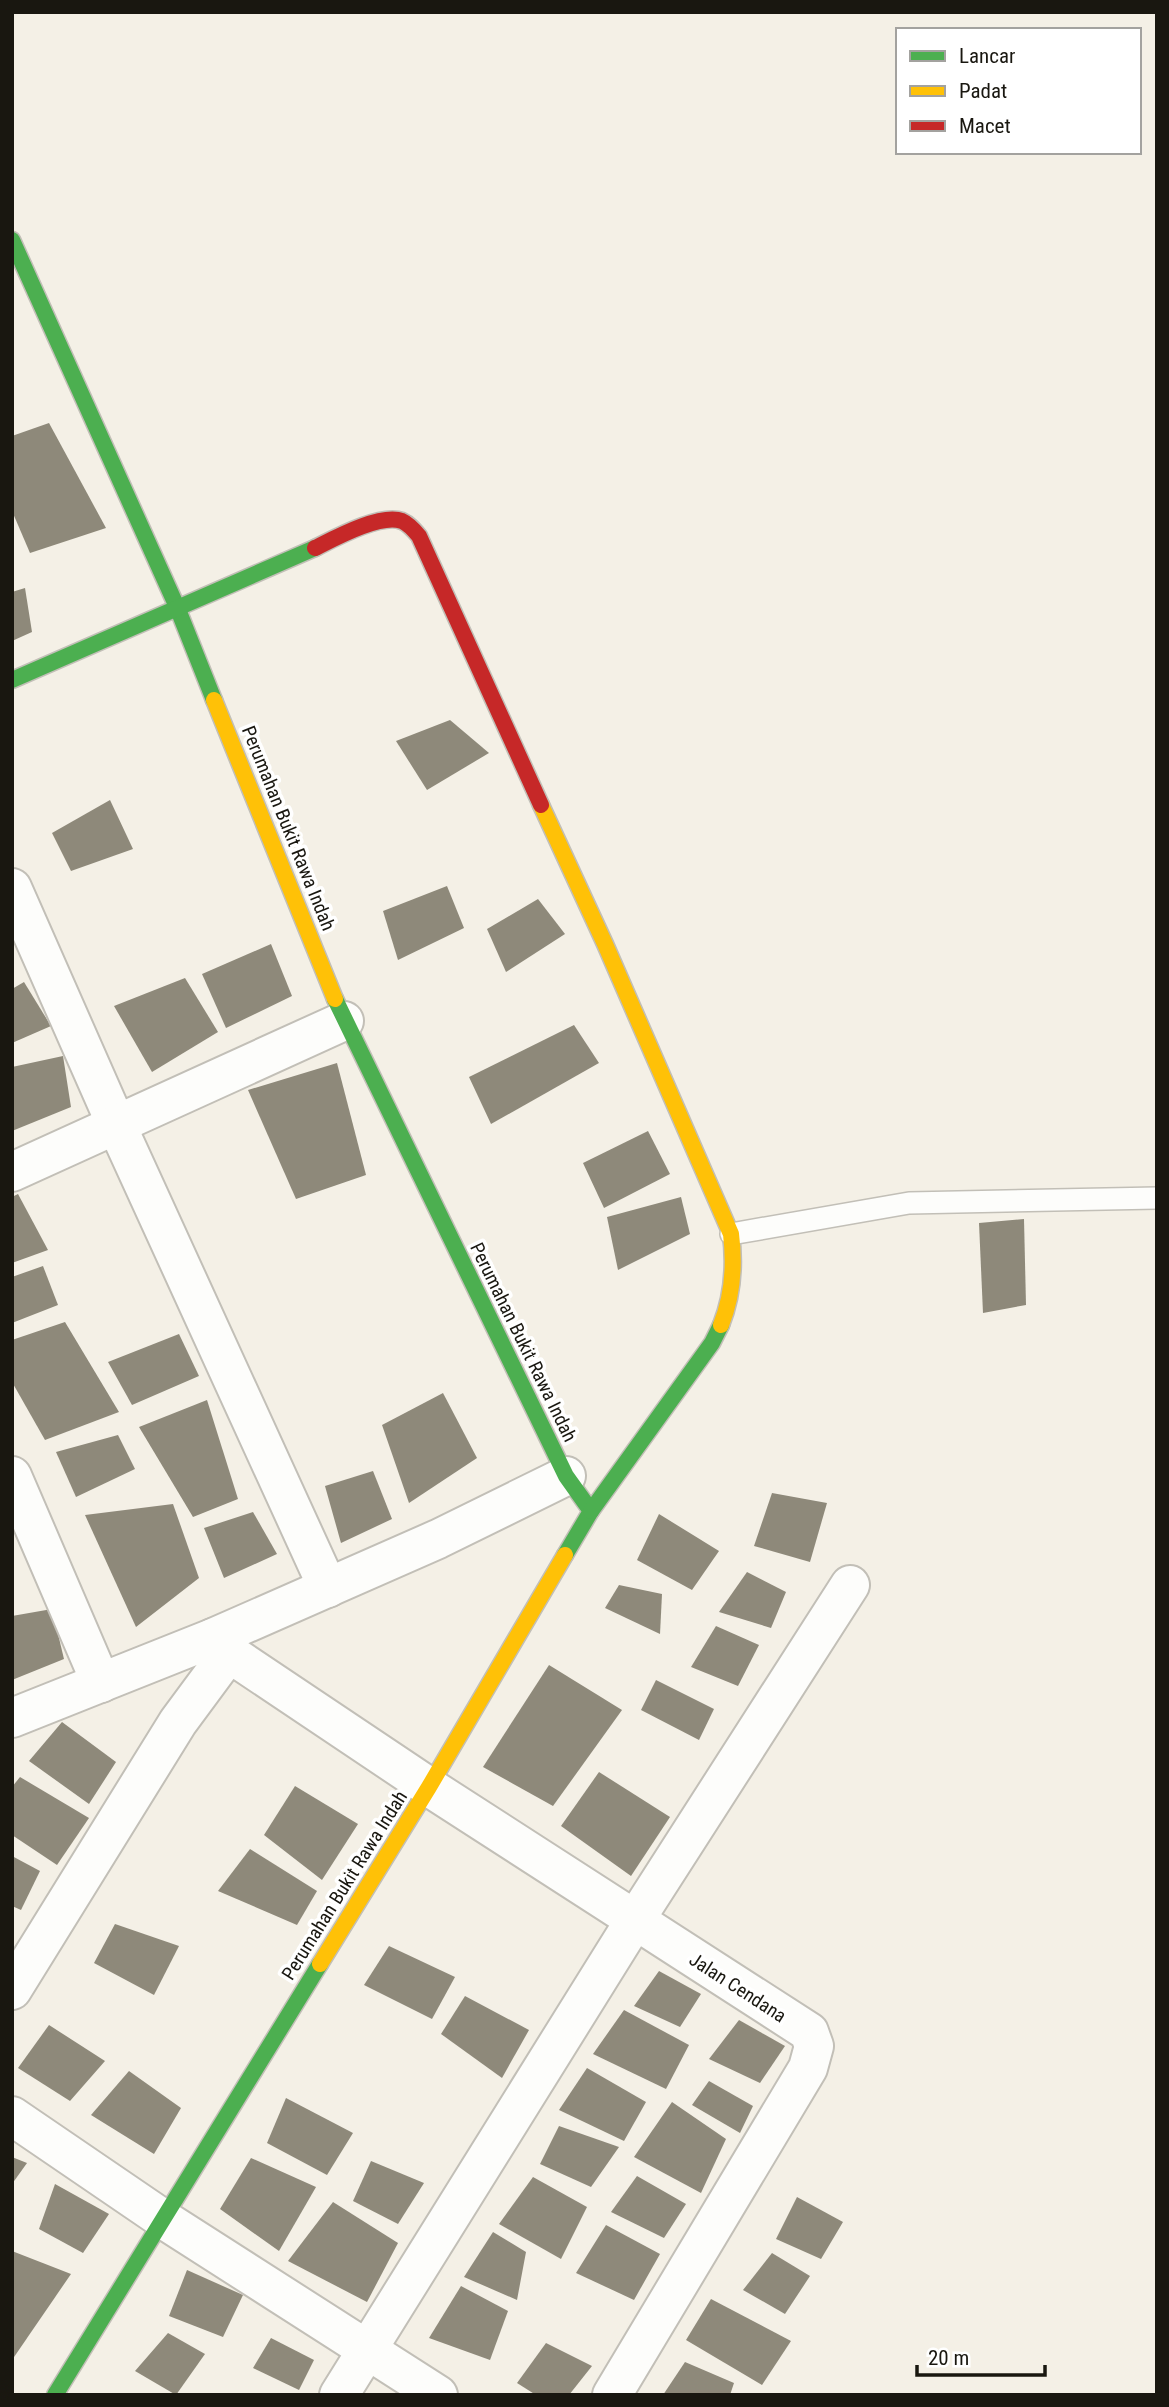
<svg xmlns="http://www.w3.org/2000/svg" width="1169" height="2407" font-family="'Roboto Condensed',sans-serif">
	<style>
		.building { fill: #8e897a }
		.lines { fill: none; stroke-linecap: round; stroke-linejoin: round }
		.lane-casing { stroke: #c2bfb7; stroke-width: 24 }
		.street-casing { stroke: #c2bfb7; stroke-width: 42 }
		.fast-casing { stroke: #c2bfb7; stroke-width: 19 }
		.slow-casing { stroke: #c2bfb7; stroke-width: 19 }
		.jam-casing { stroke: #c2bfb7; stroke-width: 19 }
		.lane { stroke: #fdfdfb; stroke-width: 21 }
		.street { stroke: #fdfdfb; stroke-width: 38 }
		.fast { stroke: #4caf50; stroke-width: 16 }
		.slow { stroke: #ffc107; stroke-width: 16 }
		.jam { stroke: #c62828; stroke-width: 16 }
		.labels { text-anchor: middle; stroke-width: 7; stroke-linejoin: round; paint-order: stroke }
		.street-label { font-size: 19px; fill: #191710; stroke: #fff }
	</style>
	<rect width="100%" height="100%" fill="#f4f0e6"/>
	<g class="building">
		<path d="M49 423 106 528 30 553 12 511V436Z"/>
		<path d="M25 588 32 632 12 641V592Z"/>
		<path d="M450 720 489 753 427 790 396 741Z"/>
		<path d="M110 800 133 849 71 871 52 833Z"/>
		<path d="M447 886 464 928 398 960 383 911Z"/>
		<path d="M538 899 565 934 506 972 487 929Z"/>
		<path d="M271 944 292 996 226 1028 202 974Z"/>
		<path d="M185 978 218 1032 152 1072 114 1006Z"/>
		<path d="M24 982 51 1026 12 1043V989Z"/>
		<path d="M574 1025 599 1063 491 1124 469 1077Z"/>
		<path d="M63 1056 71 1107 12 1131V1067Z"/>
		<path d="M337 1063 366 1175 296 1199 248 1090Z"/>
		<path d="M648 1131 670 1174 604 1208 583 1163Z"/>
		<path d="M18 1194 48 1250 12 1263V1197Z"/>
		<path d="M681 1197 690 1234 618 1270 607 1217Z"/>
		<path d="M1024 1219 1026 1305 983 1313 979 1223Z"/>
		<path d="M43 1266 58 1305 12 1323V1277Z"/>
		<path d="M65 1322 119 1412 45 1440 12 1382V1340Z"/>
		<path d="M179 1334 199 1376 132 1405 108 1362Z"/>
		<path d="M443 1393 477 1458 409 1503 382 1425Z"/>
		<path d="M207 1400 238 1499 193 1517 139 1427Z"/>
		<path d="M118 1435 135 1469 76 1497 56 1452Z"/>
		<path d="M373 1471 392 1519 341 1543 325 1486Z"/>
		<path d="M772 1493 827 1503 810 1562 754 1546Z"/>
		<path d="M173 1504 199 1578 136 1627 85 1515Z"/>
		<path d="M253 1512 277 1554 224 1578 204 1528Z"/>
		<path d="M659 1514 719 1551 692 1590 637 1560Z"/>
		<path d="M747 1572 786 1592 771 1628 719 1612Z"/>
		<path d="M619 1585 662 1594 660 1634 605 1608Z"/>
		<path d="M52 1609 64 1659 12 1680V1616Z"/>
		<path d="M716 1626 759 1645 738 1686 691 1667Z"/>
		<path d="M549 1665 622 1710 553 1806 483 1767Z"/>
		<path d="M656 1680 714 1709 699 1740 641 1710Z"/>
		<path d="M62 1722 116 1762 89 1804 29 1761Z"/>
		<path d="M599 1772 670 1817 631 1876 561 1826Z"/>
		<path d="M20 1777 89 1818 57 1865 12 1835V1787Z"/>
		<path d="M295 1786 358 1824 322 1880 264 1835Z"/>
		<path d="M250 1849 317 1891 297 1925 218 1891Z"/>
		<path d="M12 1856 40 1871 21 1910 12 1906Z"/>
		<path d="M115 1924 179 1946 154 1995 94 1963Z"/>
		<path d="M389 1946 455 1977 432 2019 364 1985Z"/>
		<path d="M659 1971 701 1994 680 2027 634 2006Z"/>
		<path d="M465 1996 529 2030 502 2078 441 2034Z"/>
		<path d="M624 2010 689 2045 666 2089 593 2054Z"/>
		<path d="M739 2020 785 2046 760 2083 709 2059Z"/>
		<path d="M49 2025 105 2061 70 2101 18 2068Z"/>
		<path d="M587 2068 646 2102 624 2141 559 2110Z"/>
		<path d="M129 2071 181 2108 154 2154 91 2115Z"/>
		<path d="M709 2081 753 2106 740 2133 692 2105Z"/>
		<path d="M286 2098 353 2133 327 2175 267 2143Z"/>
		<path d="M672 2102 726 2139 701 2193 634 2157Z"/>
		<path d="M559 2126 619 2147 591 2187 540 2164Z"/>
		<path d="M12 2157 27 2163 12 2184Z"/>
		<path d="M251 2158 316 2187 279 2251 220 2209Z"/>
		<path d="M371 2161 424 2183 398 2224 353 2201Z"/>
		<path d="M637 2176 686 2204 664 2238 611 2212Z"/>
		<path d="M533 2177 587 2207 561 2259 499 2224Z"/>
		<path d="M55 2184 109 2214 83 2253 39 2229Z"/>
		<path d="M797 2197 843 2222 821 2259 776 2239Z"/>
		<path d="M333 2202 398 2243 367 2302 288 2261Z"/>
		<path d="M606 2225 660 2254 634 2300 576 2273Z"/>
		<path d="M493 2232 526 2252 517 2300 464 2277Z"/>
		<path d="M12 2251 71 2274 12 2360Z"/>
		<path d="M772 2253 810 2276 785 2314 743 2290Z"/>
		<path d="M187 2270 243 2295 223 2337 169 2316Z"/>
		<path d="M461 2286 508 2311 490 2360 429 2338Z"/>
		<path d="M711 2299 791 2341 762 2385 686 2340Z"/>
		<path d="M168 2333 205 2354 176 2395 135 2371Z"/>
		<path d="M271 2338 314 2360 299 2390 253 2368Z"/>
		<path d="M546 2343 592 2366 569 2395H536L517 2383Z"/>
		<path d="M685 2362 734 2383 730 2395H663Z"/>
	</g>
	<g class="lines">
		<defs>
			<path id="lane" d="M731 1234 909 1203 1157 1198"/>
			<g id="street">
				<path d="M12 888 116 1124 328 1588"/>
				<path d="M12 1172 344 1021"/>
				<path d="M12 1476 101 1683"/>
				<path d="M213 1638 229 1653 429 1787 809 2032 814 2046 808 2068 612 2395"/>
				<path d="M12 1718 213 1638 438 1539 566 1476"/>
				<path d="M12 1990 178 1722 229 1653"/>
				<path d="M12 2116 163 2219 438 2395"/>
				<path d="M339 2395 635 1920 850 1585"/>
			</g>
			<g id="fast">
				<path d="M12 240 177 607 214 700"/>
				<path d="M12 680 315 548"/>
				<path d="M335 999 566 1476 591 1511 565 1555"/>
				<path d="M591 1511 712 1343 721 1325"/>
				<path d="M55 2395 320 1964"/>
			</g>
			<g id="slow">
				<path d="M214 700 335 999"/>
				<path d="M541 805 605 944 731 1234C735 1266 733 1295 721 1325"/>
				<path d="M320 1964 429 1787 565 1555"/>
			</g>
			<path id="jam" d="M315 548C335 538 381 513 402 521 409 524 414 530 419 536L541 805"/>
		</defs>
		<use href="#lane" class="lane-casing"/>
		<use href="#street" class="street-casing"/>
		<use href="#fast" class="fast-casing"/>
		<use href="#slow" class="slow-casing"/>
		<use href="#jam" class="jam-casing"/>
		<use href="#lane" class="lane"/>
		<use href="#street" class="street"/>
		<use href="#fast" class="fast"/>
		<use href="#slow" class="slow"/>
		<use href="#jam" class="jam"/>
	</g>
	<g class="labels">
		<g class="street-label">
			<text transform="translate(289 828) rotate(68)" y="7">Perumahan Bukit Rawa Indah</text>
			<text transform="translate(524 1342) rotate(64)" y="7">Perumahan Bukit Rawa Indah</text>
			<text transform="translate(344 1885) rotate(-58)" y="7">Perumahan Bukit Rawa Indah</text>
			<text transform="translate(738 1987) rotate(33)" y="7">Jalan Cendana</text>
		</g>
	</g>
	<rect width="1169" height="2407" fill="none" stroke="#191710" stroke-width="28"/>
	<rect x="896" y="28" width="245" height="126" fill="#ffffff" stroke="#a3a29f" stroke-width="2"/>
	<rect x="910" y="51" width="35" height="10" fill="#4caf50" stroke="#a3a29f" stroke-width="2"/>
	<text x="959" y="63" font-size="21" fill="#191710">Lancar</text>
	<rect x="910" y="86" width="35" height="10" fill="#ffc107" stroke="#a3a29f" stroke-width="2"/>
	<text x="959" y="98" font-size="21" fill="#191710">Padat</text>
	<rect x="910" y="121" width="35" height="10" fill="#c62828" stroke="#a3a29f" stroke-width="2"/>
	<text x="959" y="133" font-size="21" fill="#191710">Macet</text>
	<path d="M917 2365v10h128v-10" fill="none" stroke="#191710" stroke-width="3.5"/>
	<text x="928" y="2365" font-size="21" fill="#191710" stroke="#ffffff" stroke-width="5" paint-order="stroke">20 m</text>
</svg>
